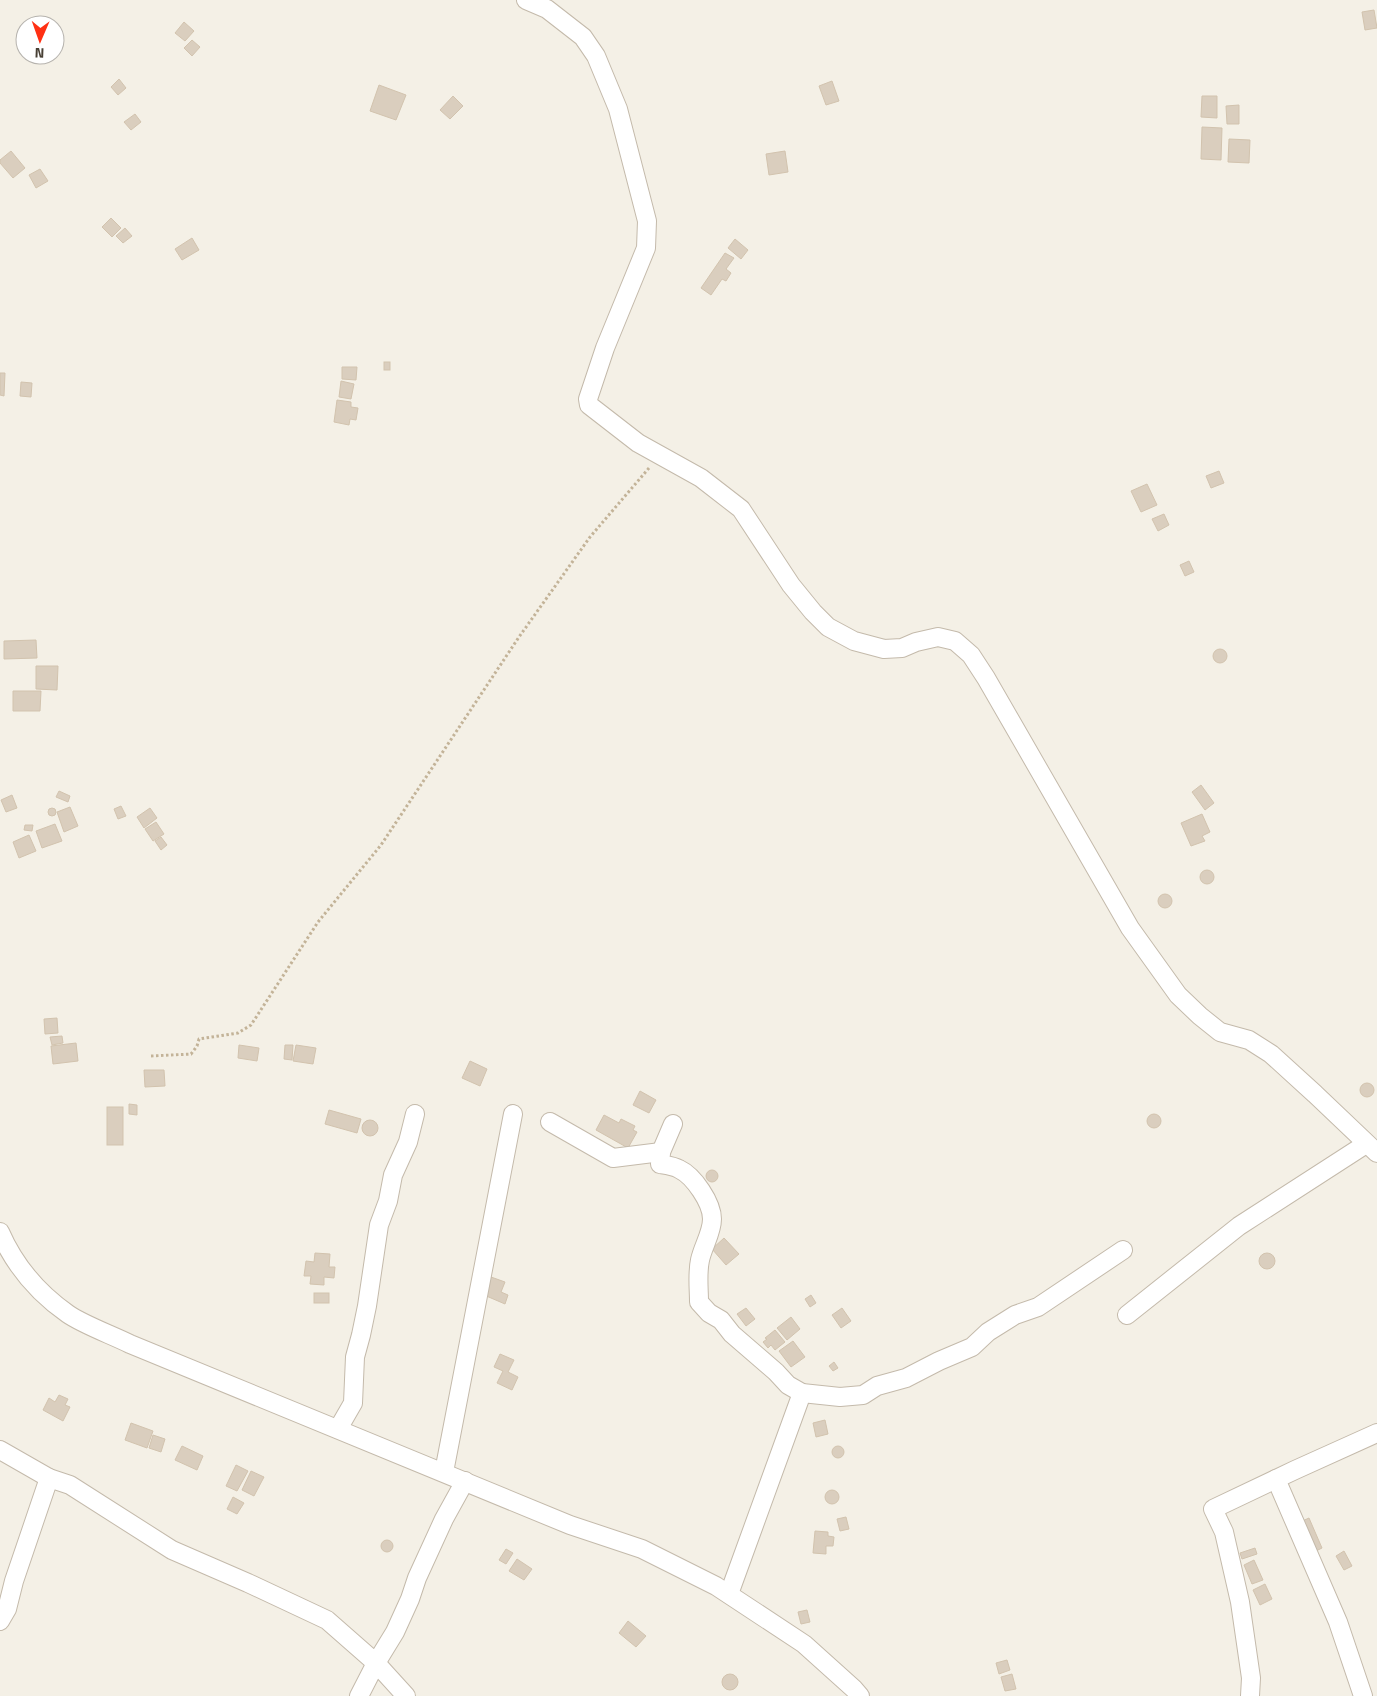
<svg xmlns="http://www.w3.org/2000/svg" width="1377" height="1696" font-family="'Titillium Web',sans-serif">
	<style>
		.building { fill: #dacebe; stroke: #d2c3ae }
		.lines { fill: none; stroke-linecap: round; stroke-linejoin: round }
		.minor-casing { stroke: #c4baab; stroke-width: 20 }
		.path { stroke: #c3b398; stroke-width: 3; stroke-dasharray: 2.5 2.5; stroke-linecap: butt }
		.minor { stroke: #fff; stroke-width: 18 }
	</style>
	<rect width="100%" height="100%" fill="#f4f0e6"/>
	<g class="building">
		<path d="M1374 10 1377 28 1365 30 1362 12Z"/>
		<path d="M184 22 194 31 185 41 175 33Z"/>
		<path d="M192 40 200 47 192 56 184 48Z"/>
		<path d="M119 79 126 88 118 95 111 87Z"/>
		<path d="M832 81 839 101 826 105 819 86Z"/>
		<path d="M379 85 406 95 396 120 370 111Z"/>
		<path d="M453 96 463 106 450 119 440 110Z"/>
		<path d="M1202 96H1217V118L1201 117Z"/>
		<path d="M1239 105V124H1227L1226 106Z"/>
		<path d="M135 114 141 122 131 130 124 122Z"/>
		<path d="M1202 127 1222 128 1221 160 1201 159Z"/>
		<path d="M1229 139 1250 140 1249 163 1228 162Z"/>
		<path d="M11 151 25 168 13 178 0 163V160Z"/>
		<path d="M785 151 788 172 769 175 766 154Z"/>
		<path d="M40 169 48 181 36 188 29 175Z"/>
		<path d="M111 218 121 228 112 237 102 227Z"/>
		<path d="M125 228 132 236 123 243 116 236Z"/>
		<path d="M192 238 199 250 182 260 175 249Z"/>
		<path d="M735 239 748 250 741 259 728 248Z"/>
		<path d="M725 253 734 258 726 269 731 273 726 281 722 279 711 295 701 288Z"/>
		<rect x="384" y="362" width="6" height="8"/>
		<path d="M342 367H357L356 380 342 379Z"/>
		<path d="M0 373H5L4 396 0 395Z"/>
		<path d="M341 381 354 384 351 399 339 397Z"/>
		<path d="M21 382 32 383 31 397 20 396Z"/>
		<path d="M337 400 351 402V407L358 408 356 420 350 419 349 425 334 422Z"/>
		<path d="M1219 471 1224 483 1211 488 1206 476Z"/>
		<path d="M1147 484 1157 505 1141 512 1131 491Z"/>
		<path d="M1164 514 1169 525 1158 531 1152 519Z"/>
		<path d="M1189 561 1194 572 1185 576 1180 565Z"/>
		<path d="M36 640 37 658 4 659V641Z"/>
		<circle cx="1220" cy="656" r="7"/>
		<path d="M36 666H58L57 690 36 689Z"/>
		<path d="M13 691H41L40 711H13Z"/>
		<path d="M1201 785 1214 803 1205 810 1192 792Z"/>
		<path d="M59 791 70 796 68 802 56 797Z"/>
		<path d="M12 795 17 808 6 812 1 800Z"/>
		<path d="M121 806 126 816 118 819 114 809Z"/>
		<path d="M70 807 78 826 64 832 57 812Z"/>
		<path d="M150 808 157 818 144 828 137 817Z"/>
		<circle cx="52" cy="812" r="4"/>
		<path d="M1202 814 1210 832 1202 836 1205 841 1191 846 1181 823Z"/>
		<path d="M156 822 164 834 153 841 145 829Z"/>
		<path d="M55 824 62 841 42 848 36 831Z"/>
		<path d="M25 825H33L32 831 24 830Z"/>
		<path d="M29 835 36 851 19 858 13 842Z"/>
		<path d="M161 837 167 845 161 850 155 841Z"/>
		<circle cx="1207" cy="877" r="7"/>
		<circle cx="1165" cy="901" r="7"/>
		<path d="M57 1018 58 1033 45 1034 44 1019Z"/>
		<path d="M62 1036 63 1043 52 1045 50 1037Z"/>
		<path d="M76 1043 78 1061 53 1064 51 1046Z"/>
		<path d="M239 1045 259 1048 257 1061 238 1058Z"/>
		<path d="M285 1045H293L292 1060 284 1059Z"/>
		<path d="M296 1045 316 1048 313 1064 293 1061Z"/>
		<path d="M470 1061 487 1069 480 1086 462 1078Z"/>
		<path d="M144 1070H164L165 1086 145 1087Z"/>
		<circle cx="1367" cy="1090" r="7"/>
		<path d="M640 1091 656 1100 649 1113 633 1105Z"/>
		<path d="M129 1104 137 1105V1115L129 1114Z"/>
		<rect x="107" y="1107" width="16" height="38"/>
		<path d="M329 1110 361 1119 357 1133 325 1124Z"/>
		<circle cx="1154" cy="1121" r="7"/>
		<path d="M604 1115 619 1123 621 1119 635 1126 633 1130 637 1132 628 1148 596 1130Z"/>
		<circle cx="370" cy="1128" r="8"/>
		<circle cx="712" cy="1176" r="6"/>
		<path d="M724 1238 739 1254 726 1265 712 1249Z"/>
		<circle cx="1267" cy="1261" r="8"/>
		<path d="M315 1253 330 1254 329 1267H335L334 1278 324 1277V1285L310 1284 311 1276H304L306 1261 314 1262Z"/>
		<path d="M491 1277 505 1282 501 1292 508 1295 505 1304 484 1295Z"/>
		<rect x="314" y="1293" width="15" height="10"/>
		<path d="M811 1295 816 1303 810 1307 805 1299Z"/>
		<path d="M746 1308 755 1319 746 1326 737 1314Z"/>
		<path d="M842 1308 851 1321 841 1328 832 1315Z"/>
		<path d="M791 1317 800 1329 787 1340 777 1328Z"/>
		<path d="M775 1330 785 1342 775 1350 771 1345 768 1348 763 1342 767 1339 765 1338Z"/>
		<path d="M793 1341 805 1357 791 1367 779 1351Z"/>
		<path d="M500 1354 514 1360 508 1372 518 1377 512 1390 497 1383 503 1371 494 1367Z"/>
		<path d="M834 1362 838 1368 833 1371 829 1366Z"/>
		<path d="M59 1395 68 1399 65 1405 70 1407 63 1421 43 1410 49 1398 55 1402Z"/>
		<path d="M825 1420 828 1434 816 1437 813 1423Z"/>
		<path d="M131 1423 153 1431 147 1448 125 1440Z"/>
		<path d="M153 1435 165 1439 161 1452 149 1448Z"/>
		<circle cx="838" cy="1452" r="6"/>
		<path d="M182 1446 203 1456 197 1470 175 1460Z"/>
		<path d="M236 1465 248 1471 237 1491 226 1486Z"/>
		<path d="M251 1471 264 1477 254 1496 242 1490Z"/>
		<circle cx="832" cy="1497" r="7"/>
		<path d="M233 1497 244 1503 237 1514 227 1509Z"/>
		<path d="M846 1517 849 1529 840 1531 837 1519Z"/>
		<path d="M1309 1518 1322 1548 1312 1553 1298 1523Z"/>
		<path d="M815 1531 828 1532V1536L834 1537 833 1546H826V1554L813 1553Z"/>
		<circle cx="387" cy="1546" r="6"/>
		<path d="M1255 1548 1257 1554 1242 1559 1240 1553Z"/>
		<path d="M506 1549 513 1553 506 1564 499 1560Z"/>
		<path d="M1344 1551 1352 1566 1344 1570 1336 1556Z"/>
		<path d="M517 1559 532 1569 524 1580 509 1571Z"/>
		<path d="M1254 1560 1263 1580 1252 1584 1244 1565Z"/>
		<path d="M1265 1584 1272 1599 1260 1605 1253 1590Z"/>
		<path d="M807 1610 810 1622 801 1624 798 1612Z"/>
		<path d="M628 1621 646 1636 636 1647 619 1633Z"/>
		<path d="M1007 1660 1010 1670 999 1674 996 1663Z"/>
		<path d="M1012 1674 1016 1689 1005 1691 1001 1677Z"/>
		<circle cx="730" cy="1682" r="8"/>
	</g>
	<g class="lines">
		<defs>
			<g id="minor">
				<path d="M526 0 547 9 583 37 596 56 618 109 647 221 646 248 605 348 588 399 589 405 638 443 701 478 741 509 791 585 813 612 828 627 854 641 884 649 902 648 916 642 938 637 955 641 971 655 986 678 1130 928 1178 995 1200 1016 1220 1032 1249 1040 1271 1054 1315 1094 1377 1153"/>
				<path d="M550 1122 613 1158 661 1152"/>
				<path d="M673 1124 661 1152 660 1164C666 1165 674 1166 679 1169 694 1176 712 1203 712 1219 712 1233 703 1246 700 1260 697 1274 699 1288 699 1302L709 1313 721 1320 732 1334 776 1372 788 1385 802 1393 840 1397 863 1395 877 1386 906 1378 939 1361 972 1347 988 1332 1015 1315 1038 1307 1123 1250"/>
				<path d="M0 1232C14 1264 38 1293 68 1314 84 1325 112 1335 130 1344L570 1525 642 1549 716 1586 804 1644 854 1689 860 1696"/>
				<path d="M1127 1315 1239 1226 1366 1144"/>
				<path d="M338 1429 353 1403 355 1357 361 1335 367 1306 379 1225 388 1201 393 1175 408 1142 415 1114"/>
				<path d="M0 1450 49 1478"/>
				<path d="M444 1472 513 1114"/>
				<path d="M1276 1479 1338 1622 1363 1696"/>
				<path d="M729 1594 802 1393"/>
				<path d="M0 1621 7 1609 14 1581 49 1478 70 1485 172 1550 248 1583 327 1620 376 1663 395 1632 410 1599 417 1578 444 1519 465 1481"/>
				<path d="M359 1696 376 1663 406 1696"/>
				<path d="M1250 1696 1251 1678 1240 1602 1224 1532 1213 1509 1295 1470 1377 1433"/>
			</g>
		</defs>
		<use href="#minor" class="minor-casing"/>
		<path class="path" d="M151 1056 191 1054 197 1046 199 1039 238 1033 251 1025 318 922 381 845 519 637 590 537 649 468"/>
		<use href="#minor" class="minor"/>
	</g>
	<g transform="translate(40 40) rotate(182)"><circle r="24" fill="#ffffff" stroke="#b6b3ae"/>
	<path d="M0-4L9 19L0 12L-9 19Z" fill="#ff3013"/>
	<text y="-8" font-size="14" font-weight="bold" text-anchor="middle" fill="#484035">N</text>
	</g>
</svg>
